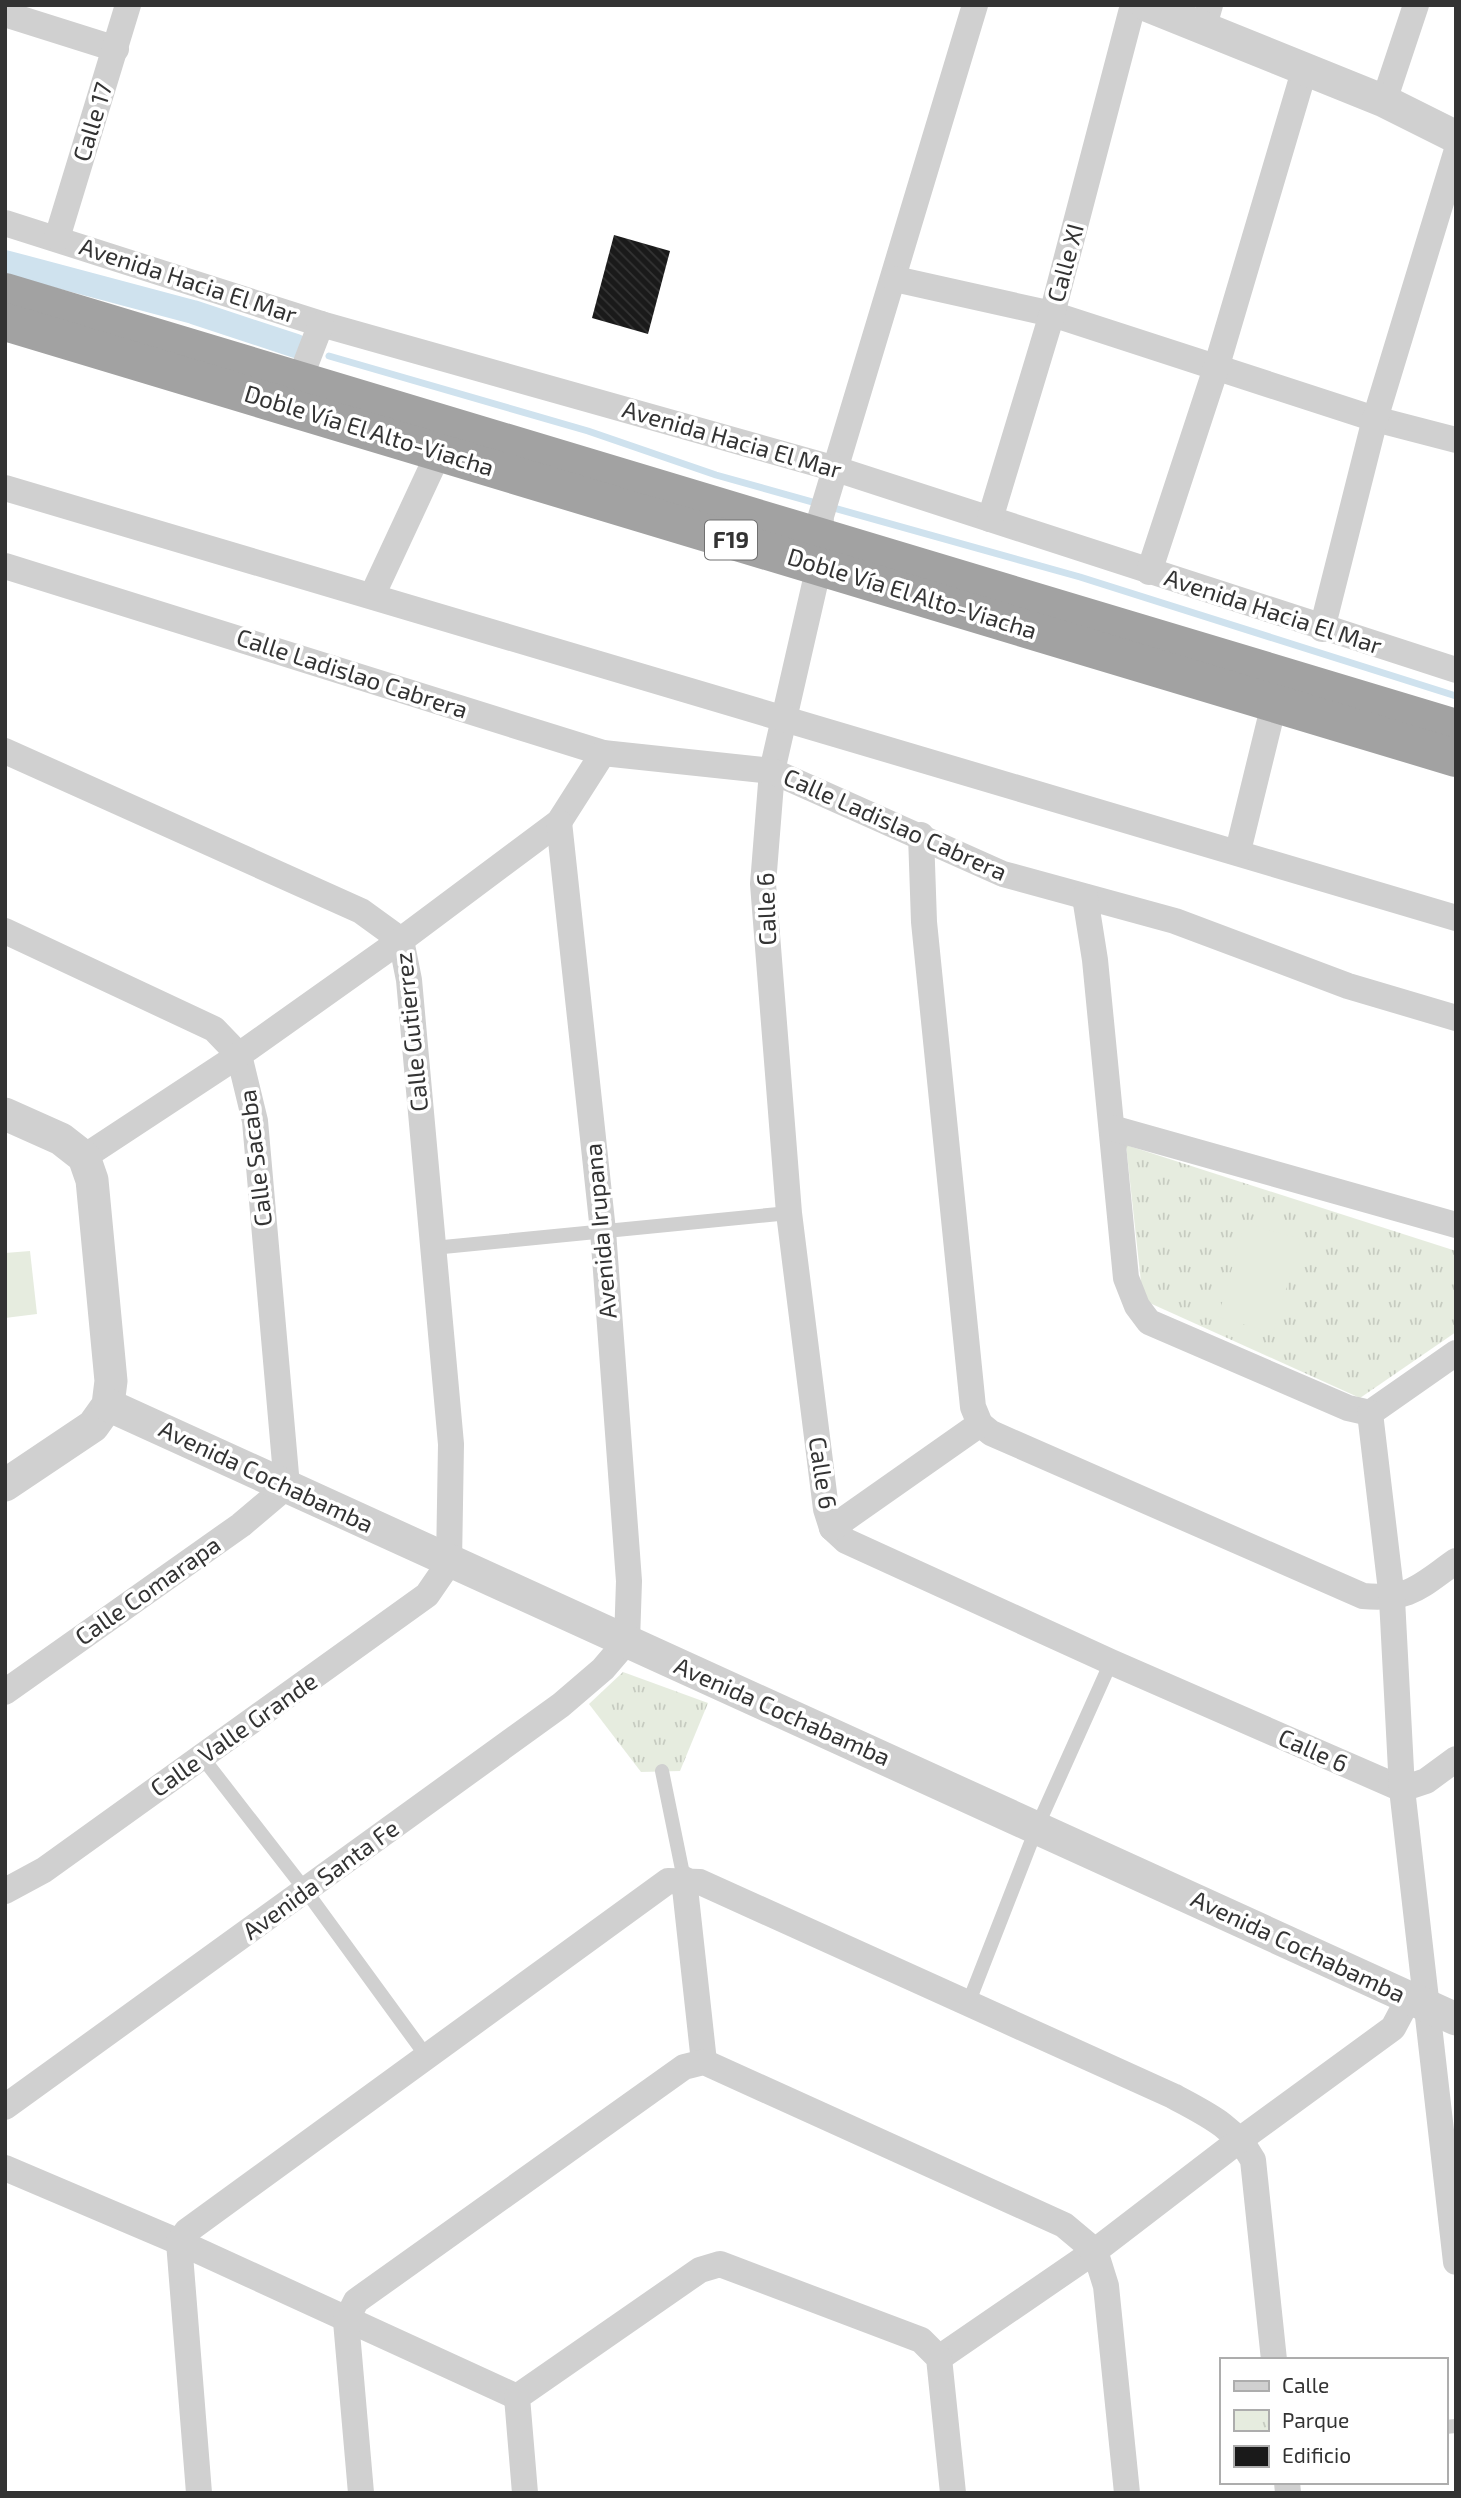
<svg xmlns="http://www.w3.org/2000/svg" width="1461" height="2498" font-family="'Exo 2',sans-serif">
	<style>
		.park { fill: url(#park-tufts) }
		.pitch { fill: #e6ecdf }
		.lines { fill: none; stroke-linecap: round; stroke-linejoin: round }
		.stream { stroke: #cfe2ee; stroke-width: 7 }
		.canal { stroke: #cfe2ee; stroke-width: 24 }
		.building { fill: url(#building-back-hatch) }
		.service { stroke: #d0d0d0; stroke-width: 14 }
		.minor { stroke: #d0d0d0; stroke-width: 26 }
		.tertiary { stroke: #d0d0d0; stroke-width: 33 }
		.trunk { stroke: #a2a2a2; stroke-width: 38 }
		.labels { text-anchor: middle; stroke-width: 7; stroke-linejoin: round; paint-order: stroke }
		.shield { fill: #fff; stroke: #707070; stroke-width: 2 }
		.shield-label { font-size: 23px; font-weight: bold; fill: #333 }
		.street-label { font-size: 24px; fill: #333; stroke: #fff }
	</style>
	<defs>
		<pattern id="park-tufts" width="24" height="20" patternUnits="userSpaceOnUse" patternTransform="scale(1.75)"><rect width="24" height="20" fill="#e6ecdf"/><path d="M3 7l-1-3M5 7V3M7 7l1-3M15 17l-1-3M17 17v-4M19 17l1-3" fill="none" stroke="#c6cbc0"/></pattern>
		<pattern id="building-back-hatch" width="6" height="6" patternUnits="userSpaceOnUse" patternTransform="scale(1.75)"><rect width="6" height="6" fill="#1a1a1a"/><path d="M-1 5l2 2M0 0l6 6M5-1l2 2" fill="none" stroke="#333"/></pattern>
	</defs>
	<rect width="100%" height="100%" fill="#fff"/>
	<g class="park">
		<path d="M1126 1145 1456 1251V1332L1360 1398 1143 1300Z"/>
		<path d="M623 1672 708 1703 680 1771 641 1772 589 1704Z"/>
	</g>
	<g class="pitch">
		<path d="M1245 1223 1301 1239 1273 1333 1218 1317Z"/>
		<path d="M30 1251 37 1314 5 1318V1253Z"/>
	</g>
	<g class="lines">
		<path class="stream" d="M329 356 588 431 716 475 1080 577 1456 696"/>
		<path class="canal" d="M5 262 193 312 296 346"/>
	</g>
	<path class="building" d="M614 235 670 251 648 334 592 318Z"/>
	<g class="lines">
		<g class="service">
			<path d="M433 1248 789 1213"/>
			<path d="M202 1757 306 1891 427 2057"/>
			<path d="M662 1771 684 1879"/>
			<path d="M968 2004 1037 1827 1111 1662"/>
			<path d="M1445 2427 1456 2426"/>
		</g>
		<g class="minor">
			<path d="M975 5 821 516 819 566 772 771 763 884 789 1213 826 1509 832 1528 846 1541 1111 1662 1402 1789 1426 1781 1456 1759"/>
			<path d="M5 14 116 49"/>
			<path d="M1204 26 1210 5"/>
			<path d="M1384 101 1416 5"/>
			<path d="M5 223 321 324 836 469 1456 670"/>
			<path d="M57 238 128 5"/>
			<path d="M895 279 1052 314 1375 419 1456 440"/>
			<path d="M299 381 321 324"/>
			<path d="M5 488 1456 918"/>
			<path d="M990 519 1052 314 1133 5"/>
			<path d="M5 566 603 753 772 771 1003 874 1175 921 1348 986 1456 1018"/>
			<path d="M1149 572 1217 365 1305 68"/>
			<path d="M372 596 439 452"/>
			<path d="M1322 629 1375 419 1456 153"/>
			<path d="M5 751 361 911 401 940 409 980 451 1444 449 1563 427 1595 44 1870 5 1891"/>
			<path d="M921 835 924 922 973 1407 980 1424 991 1433 1363 1596C1411 1600 1419 1587 1456 1561"/>
			<path d="M1238 851 1274 704"/>
			<path d="M1085 897 1095 960 1126 1278 1137 1306 1149 1322 1348 1408 1370 1413 1456 1353"/>
			<path d="M5 931 214 1029 239 1055 255 1121 287 1486 241 1525 5 1692"/>
			<path d="M1112 1128 1456 1225"/>
			<path d="M84 1157 239 1055 401 940 559 822 603 753"/>
			<path d="M1370 1413 1392 1599 1402 1789 1456 2262"/>
			<path d="M832 1528 980 1424"/>
			<path d="M684 1879 704 2062"/>
			<path d="M5 2107 561 1705 603 1669 627 1641 629 1581 603 1231 559 822"/>
			<path d="M5 2168 179 2242 187 2231 668 1881 700 1882 1173 2096C1206 2114 1234 2126 1253 2160L1274 2360"/>
			<path d="M939 2358 1095 2251 1241 2139 1393 2028 1409 1998"/>
			<path d="M1287 2482 1288 2493"/>
			<path d="M199 2493 179 2242 517 2397"/>
			<path d="M361 2493 346 2321 356 2301 684 2067 704 2062 1064 2225 1095 2251 1106 2286 1127 2493"/>
			<path d="M525 2493 517 2397 700 2270 720 2264 921 2340 939 2358 953 2493"/>
		</g>
		<g class="tertiary">
			<path d="M1146 5 1384 101 1456 137"/>
			<path d="M5 1114 61 1139 84 1157 92 1180 111 1381 108 1405 93 1426 5 1485"/>
			<path d="M108 1405 1456 2019"/>
		</g>
		<g class="trunk">
			<path d="M5 292 1456 728"/>
			<path d="M5 322 1456 758"/>
		</g>
	</g>
	<g class="labels">
		<rect class="shield" x="705" y="520.5" width="52" height="39" rx="5"/>
		<g class="shield-label">
			<text x="731" y="548">F19</text>
		</g>
		<g class="street-label">
			<text transform="translate(93 122) rotate(-73)" y="8">Calle 17</text>
			<text transform="translate(1066 263) rotate(-75)" y="8">Calle XI</text>
			<text transform="translate(188 281) rotate(18)" y="8">Avenida Hacia El Mar</text>
			<text transform="translate(369 431) rotate(17)" y="8">Doble Vía El Alto-Viacha</text>
			<text transform="translate(732 440) rotate(16)" y="8">Avenida Hacia El Mar</text>
			<text transform="translate(912 594) rotate(17)" y="8">Doble Vía El Alto-Viacha</text>
			<text transform="translate(1273 612) rotate(18)" y="8">Avenida Hacia El Mar</text>
			<text transform="translate(352 674) rotate(18)" y="8">Calle Ladislao Cabrera</text>
			<text transform="translate(895 825) rotate(24)" y="8">Calle Ladislao Cabrera</text>
			<text transform="translate(767 909) rotate(-92)" y="8">Calle 6</text>
			<text transform="translate(412 1032) rotate(-96)" y="8">Calle Gutierrez</text>
			<text transform="translate(256 1158) rotate(-97)" y="8">Calle Sacaba</text>
			<text transform="translate(601 1231) rotate(-95)" y="8">Avenida Irupana</text>
			<text transform="translate(822 1473) rotate(81)" y="8">Calle 6</text>
			<text transform="translate(266 1477) rotate(25)" y="8">Avenida Cochabamba</text>
			<text transform="translate(148 1591) rotate(-35)" y="8">Calle Comarapa</text>
			<text transform="translate(782 1712) rotate(24)" y="8">Avenida Cochabamba</text>
			<text transform="translate(234 1735) rotate(-35)" y="8">Calle Valle Grande</text>
			<text transform="translate(1313 1751) rotate(24)" y="8">Calle 6</text>
			<text transform="translate(321 1880) rotate(-36)" y="8">Avenida Santa Fe</text>
			<text transform="translate(1298 1947) rotate(25)" y="8">Avenida Cochabamba</text>
		</g>
	</g>
	<rect width="1461" height="2498" fill="none" stroke="#333333" stroke-width="14"/>
	<rect x="1220" y="2358" width="228" height="126" fill="#ffffff" stroke="#adadad" stroke-width="2"/>
	<rect x="1234" y="2381" width="35" height="10" fill="#d0d0d0" stroke="#adadad" stroke-width="2"/>
	<text x="1282" y="2393" font-size="21" fill="#333333">Calle</text>
	<rect x="1234" y="2410" width="35" height="21" fill="url(#park-tufts)" stroke="#adadad" stroke-width="2"/>
	<text x="1282" y="2428" font-size="21" fill="#333333">Parque</text>
	<rect x="1234" y="2446" width="35" height="21" fill="#1a1a1a" stroke="#adadad" stroke-width="2"/>
	<text x="1282" y="2463" font-size="21" fill="#333333">Edificio</text>
</svg>
